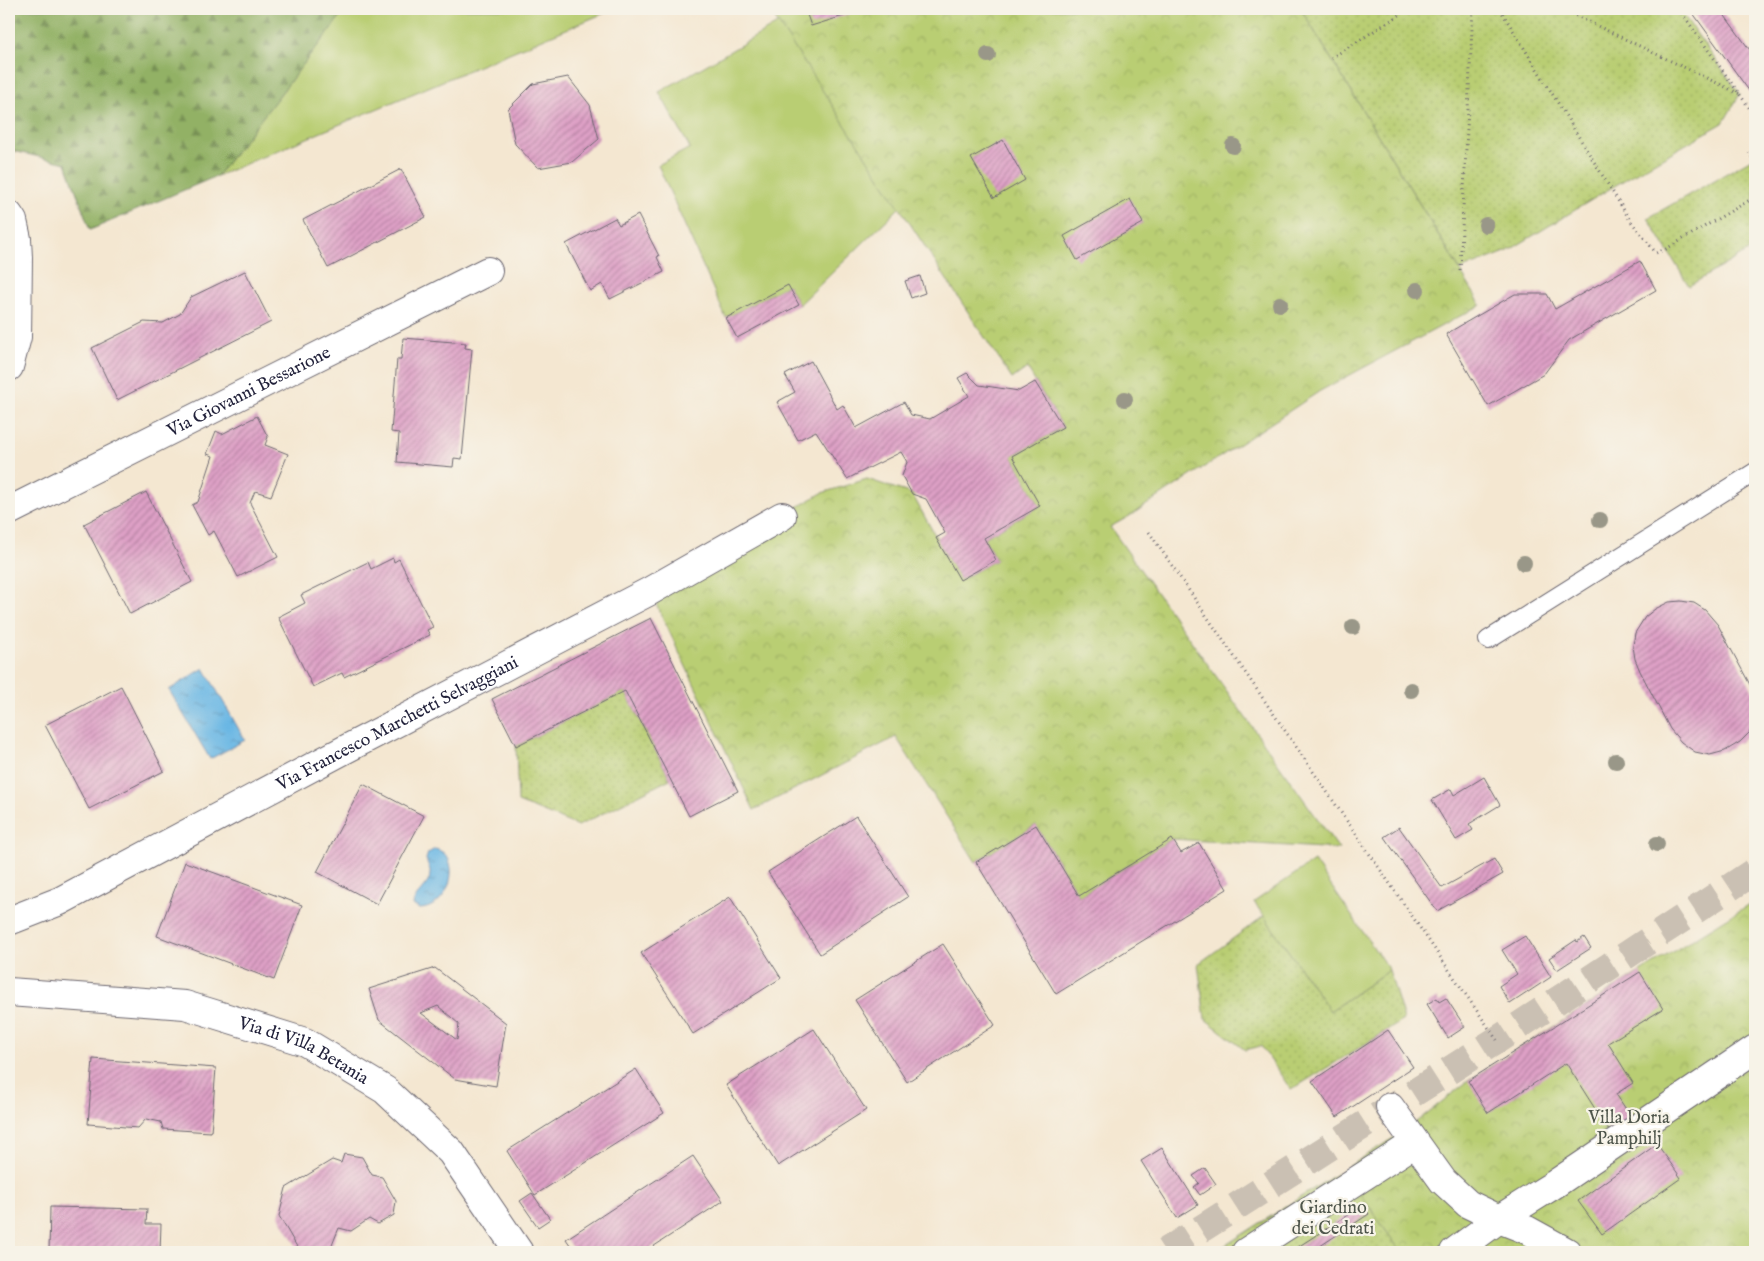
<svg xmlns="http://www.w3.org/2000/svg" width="1764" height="1261" font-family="'IM FELL English',serif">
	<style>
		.grass { fill: #b9ce73; stroke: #6e7857 }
		.forest { fill: url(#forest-firs); stroke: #5a6a50 }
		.park { fill: url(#park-crowns); stroke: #6e7857 }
		.garden { fill: url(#garden-dots); stroke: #6e7857 }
		.water { fill: url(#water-ripples); stroke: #466c90 }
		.building { fill: url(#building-hatch); fill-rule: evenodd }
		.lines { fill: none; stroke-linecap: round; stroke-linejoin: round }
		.secondary-tunnel { stroke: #cac0b3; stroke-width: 28; stroke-dasharray: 28 14; stroke-linecap: butt }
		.lane-casing { stroke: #6c6770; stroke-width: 20 }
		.street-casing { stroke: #6c6770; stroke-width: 30 }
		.secondary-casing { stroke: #6c6770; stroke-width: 30 }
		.path { stroke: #6c6770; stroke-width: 3; stroke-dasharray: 1 4; stroke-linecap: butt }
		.lane { stroke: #fff; stroke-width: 18 }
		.street { stroke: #fff; stroke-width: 28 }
		.secondary { stroke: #fff; stroke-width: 28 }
		.tree { fill: #999788 }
		.labels { text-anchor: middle; stroke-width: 4.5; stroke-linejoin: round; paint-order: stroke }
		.street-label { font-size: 18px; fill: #22223b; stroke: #f7f3e8 }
		.park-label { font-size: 18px; fill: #4f564c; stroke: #f7f3e8 }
	</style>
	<defs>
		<pattern id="forest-firs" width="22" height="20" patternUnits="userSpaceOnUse" patternTransform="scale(1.25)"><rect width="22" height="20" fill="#92b165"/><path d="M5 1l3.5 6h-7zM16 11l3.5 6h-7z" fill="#779054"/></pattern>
		<pattern id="park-crowns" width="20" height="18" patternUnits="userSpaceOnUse" patternTransform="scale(1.25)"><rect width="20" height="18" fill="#b9ce73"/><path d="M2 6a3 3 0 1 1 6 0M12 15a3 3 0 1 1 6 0" fill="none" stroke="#9fb164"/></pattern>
		<pattern id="garden-dots" width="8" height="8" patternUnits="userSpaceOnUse" patternTransform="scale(1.25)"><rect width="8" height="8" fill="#b9ce73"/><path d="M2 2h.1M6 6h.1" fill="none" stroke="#9fb164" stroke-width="1.8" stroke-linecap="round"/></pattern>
		<pattern id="water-ripples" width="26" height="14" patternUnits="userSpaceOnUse" patternTransform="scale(1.25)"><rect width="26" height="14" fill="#6bb7e4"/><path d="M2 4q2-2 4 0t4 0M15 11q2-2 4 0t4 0" fill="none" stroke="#5894ba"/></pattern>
		<pattern id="building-hatch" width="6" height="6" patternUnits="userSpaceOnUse" patternTransform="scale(1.25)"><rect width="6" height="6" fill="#dea0c6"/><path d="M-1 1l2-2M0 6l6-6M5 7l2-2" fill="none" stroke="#b482a2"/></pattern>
	</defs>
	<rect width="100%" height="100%" fill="#f7f3e8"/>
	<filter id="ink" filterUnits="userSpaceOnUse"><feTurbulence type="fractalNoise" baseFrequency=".02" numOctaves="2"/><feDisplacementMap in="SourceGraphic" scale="10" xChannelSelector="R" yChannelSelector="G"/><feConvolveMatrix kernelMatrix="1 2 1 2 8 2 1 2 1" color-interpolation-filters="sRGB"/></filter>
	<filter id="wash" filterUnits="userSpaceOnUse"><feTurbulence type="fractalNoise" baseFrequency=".0096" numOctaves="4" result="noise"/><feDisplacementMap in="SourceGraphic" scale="20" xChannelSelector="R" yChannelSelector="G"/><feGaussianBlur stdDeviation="1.12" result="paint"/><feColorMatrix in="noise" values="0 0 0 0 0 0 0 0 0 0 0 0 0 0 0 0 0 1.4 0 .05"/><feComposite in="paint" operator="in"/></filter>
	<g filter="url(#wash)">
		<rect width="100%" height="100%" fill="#f4e7d1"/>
		<g class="grass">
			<path d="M346 9H614L217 176Z"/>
			<path d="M779 23 900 207 799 305 788 285 726 318 658 165 690 148 659 92Z"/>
			<path d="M1314 861 1389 970 1330 1011 1254 902Z"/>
		</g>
		<path class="forest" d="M9 9H346L217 176 90 230 66 163 9 150Z"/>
		<g class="park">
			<path d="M769 9H1301L1481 305 1320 391 1128 517 1110 527 1339 849 1172 839 1079 896 1036 825 976 862 896 737 754 810 650 591 822 493 867 479 912 494 960 580 996 560 984 538 1040 506 1012 456 1063 427 1027 368 1012 379Z"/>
			<path d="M1755 901V1252H1215L1406 1130 1468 1081 1640 972Z"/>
		</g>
		<g class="garden">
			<path d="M1301 9H1679L1740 94 1723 123 1634 174 1508 251 1460 270Z"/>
			<path d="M1755 157V247L1689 286 1648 218Z"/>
			<path d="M625 691 670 779 578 826 518 802 516 746Z"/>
			<path d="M1264 916 1330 1011 1389 970 1404 1020 1291 1090 1261 1046 1245 1050 1205 1019 1198 964Z"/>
			<path d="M1343 1170 1401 1252H1215Z"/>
		</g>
		<g class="water">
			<path d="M204 668 245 740 210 759 169 690Z"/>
			<path d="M435 849C464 855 451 909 419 909L413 905C414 893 430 887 430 874 431 869 427 864 426 859L428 853Z"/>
		</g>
		<g id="blocks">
			<g class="building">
				<path d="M805 9H848L850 14 811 26Z"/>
				<path d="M1690 9H1720L1755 57V99Z"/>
				<path d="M568 77 590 105 599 139 572 162 538 168 515 144 508 109 533 84Z"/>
				<path d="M1003 140 1025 180 994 198 971 158Z"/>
				<path d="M401 169 426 217 328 268 303 220Z"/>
				<path d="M1130 199 1143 223 1077 260 1064 236Z"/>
				<path d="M638 215 659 256 657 257 664 272 610 299 602 284 590 291 566 244 615 218 619 225Z"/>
				<path d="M1640 261 1656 290 1569 340 1544 374 1488 406 1446 334 1515 294H1547L1555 309Z"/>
				<path d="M245 271 271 322 117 400 92 348 144 322 163 323 180 314 191 297Z"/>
				<path d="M920 276 925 293 911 298 905 281Z"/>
				<path d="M788 285 799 305 737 338 726 318Z"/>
				<path d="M403 338 466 343 465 348 472 349 462 459 454 458 453 467 397 462 399 433 391 432 397 359H401Z"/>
				<path d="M811 361 837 409 843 405 856 428 904 402 911 415 930 419 969 396 958 378 967 373 979 385 1019 391 1035 382 1063 427 1012 456 1040 506 984 538 996 560 960 580 936 538 945 533 926 499 912 494 902 476 907 462 901 452 847 479 816 431 798 440 777 402 795 392 785 375Z"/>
				<path d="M257 416 268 437 265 445 288 454 271 496 255 491 250 503 278 557 238 577 214 531 208 535 192 505 198 502 213 456 207 454 216 431 222 434Z"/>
				<path d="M146 492 192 582 130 614 84 524Z"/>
				<path d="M393 558 394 562 399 559 433 627 427 630 430 635 344 677 342 673 313 687 278 617 305 603 301 595 368 562 371 569Z"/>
				<path d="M1681 601 1694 603 1705 610 1718 625 1755 694V715L1750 732 1740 742 1725 751 1710 755 1695 752 1681 742 1670 729 1640 671 1635 659 1633 646 1635 633 1645 617 1655 609 1669 602Z"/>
				<path d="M651 618 738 791 689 816 625 691 516 746 492 699Z"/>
				<path d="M121 686 164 771 89 809 45 725Z"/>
				<path d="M1484 777 1500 805 1469 824 1473 830 1456 840 1432 800 1451 789 1454 795Z"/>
				<path d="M363 784 424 816 377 904 317 872Z"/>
				<path d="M856 816 908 897 820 954 768 872Z"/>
				<path d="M1036 825 1079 896 1172 839 1181 853 1199 843 1227 889 1056 994 976 862Z"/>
				<path d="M1399 827 1442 888 1494 859 1503 874 1437 911 1384 837Z"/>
				<path d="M185 862 302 905 274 980 157 936Z"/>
				<path d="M730 897 781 978 693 1034 641 953Z"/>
				<path d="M1525 936 1551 977 1510 1004 1499 986 1517 974 1502 950Z"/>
				<path d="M1584 937 1591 948 1557 970 1549 958 1576 940 1577 942Z"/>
				<path d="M943 944 995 1025 907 1082 855 1000Z"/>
				<path d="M435 968 506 1023 496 1086 455 1079 379 1020 369 989ZM438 1006 459 1024 457 1040 421 1013Z"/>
				<path d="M1640 972 1663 1009 1608 1043 1633 1083 1616 1094 1633 1120 1611 1134 1566 1063 1488 1113 1468 1081Z"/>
				<path d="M1437 998 1439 1002 1446 998 1465 1027 1448 1038 1427 1004Z"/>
				<path d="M814 1029 866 1110 778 1166 726 1085Z"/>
				<path d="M1388 1030 1413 1067 1337 1117 1312 1081Z"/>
				<path d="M93 1059 216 1068 211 1132 163 1129 161 1122 146 1119 138 1128 88 1124Z"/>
				<path d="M636 1069 664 1113 535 1195 507 1151Z"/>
				<path d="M1657 1144 1681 1178 1602 1234 1578 1201Z"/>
				<path d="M1162 1148 1198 1205 1177 1218 1141 1161Z"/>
				<path d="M344 1154 362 1157 372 1175 382 1177 396 1201 394 1215 378 1224 369 1219 351 1231 339 1228 330 1250 325 1252H300L279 1216 286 1188 332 1160 341 1163Z"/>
				<path d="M693 1156 723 1201 645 1252H575L566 1239Z"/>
				<path d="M1205 1168 1216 1184 1200 1195 1194 1187 1199 1183 1193 1176Z"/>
				<path d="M532 1193 550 1219 538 1227 520 1201Z"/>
				<path d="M1363 1205 1369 1214 1311 1252H1290Z"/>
				<path d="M50 1207 147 1209 146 1224H161L160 1252H49Z"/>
			</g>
		</g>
	</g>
	<g filter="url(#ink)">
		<use href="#blocks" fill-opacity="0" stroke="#6c6770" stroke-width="1"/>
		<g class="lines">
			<path class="secondary-tunnel" d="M1165 1252 1497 1040 1755 871"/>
			<defs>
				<path id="lane" d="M1488 640 1755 472"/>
				<g id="street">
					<path d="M9 215 13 221 17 239 18 258 17 337 9 367"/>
					<path id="s1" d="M9 511 488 271"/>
					<path id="s2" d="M9 921 60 901 346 749 650 591 782 516"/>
					<path d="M1390 1107 1443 1181 1468 1204 1499 1219 1527 1230 1567 1252"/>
					<path d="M1246 1252 1415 1143"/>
					<path d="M1454 1252 1499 1219 1555 1184 1755 1049"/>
				</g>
				<g id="secondary">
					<path id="s3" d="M9 992 185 1005 305 1042 385 1090 451 1152 519 1252"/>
				</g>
			</defs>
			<use href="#lane" class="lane-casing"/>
			<use href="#street" class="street-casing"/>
			<use href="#secondary" class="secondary-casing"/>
			<g class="path">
				<path d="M1500 9 1630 220 1656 253 1666 249 1755 197"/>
				<path d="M1562 9 1740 94"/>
				<path d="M1679 9 1755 116"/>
				<path d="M1331 58 1409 9"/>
				<path d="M1749 152 1755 162"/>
				<path d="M1460 270 1473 9"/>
				<path d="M1149 532 1497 1040"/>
				<path d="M1382 1252H1383"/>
			</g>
			<use href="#lane" class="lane"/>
			<use href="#street" class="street"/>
			<use href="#secondary" class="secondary"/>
		</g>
		<g class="tree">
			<circle cx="988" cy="55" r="8"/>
			<circle cx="1233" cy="146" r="8"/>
			<circle cx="1486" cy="225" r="8"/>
			<circle cx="1417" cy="290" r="8"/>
			<circle cx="1280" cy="304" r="8"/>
			<circle cx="1125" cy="399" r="8"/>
			<circle cx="1600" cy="520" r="8"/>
			<circle cx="1524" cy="563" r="8"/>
			<circle cx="1353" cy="627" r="8"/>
			<circle cx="1411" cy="690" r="8"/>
			<circle cx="1616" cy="761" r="8"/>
			<circle cx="1657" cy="844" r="8"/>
		</g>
	</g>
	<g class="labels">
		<g class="street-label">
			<text dy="6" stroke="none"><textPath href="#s1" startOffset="268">Via Giovanni Bessarione</textPath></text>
			<text dy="6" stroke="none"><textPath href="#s2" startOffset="436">Via Francesco Marchetti Selvaggiani</textPath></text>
			<text dy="6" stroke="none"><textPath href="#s3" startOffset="304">Via di Villa Betania</textPath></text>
		</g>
		<g class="park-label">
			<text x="1629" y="1123">Villa Doria<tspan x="1629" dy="21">Pamphilj</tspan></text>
			<text x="1333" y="1213">Giardino<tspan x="1333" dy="21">dei Cedrati</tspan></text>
		</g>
	</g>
	<rect width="1764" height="1261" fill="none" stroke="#f7f3e8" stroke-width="30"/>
</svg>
